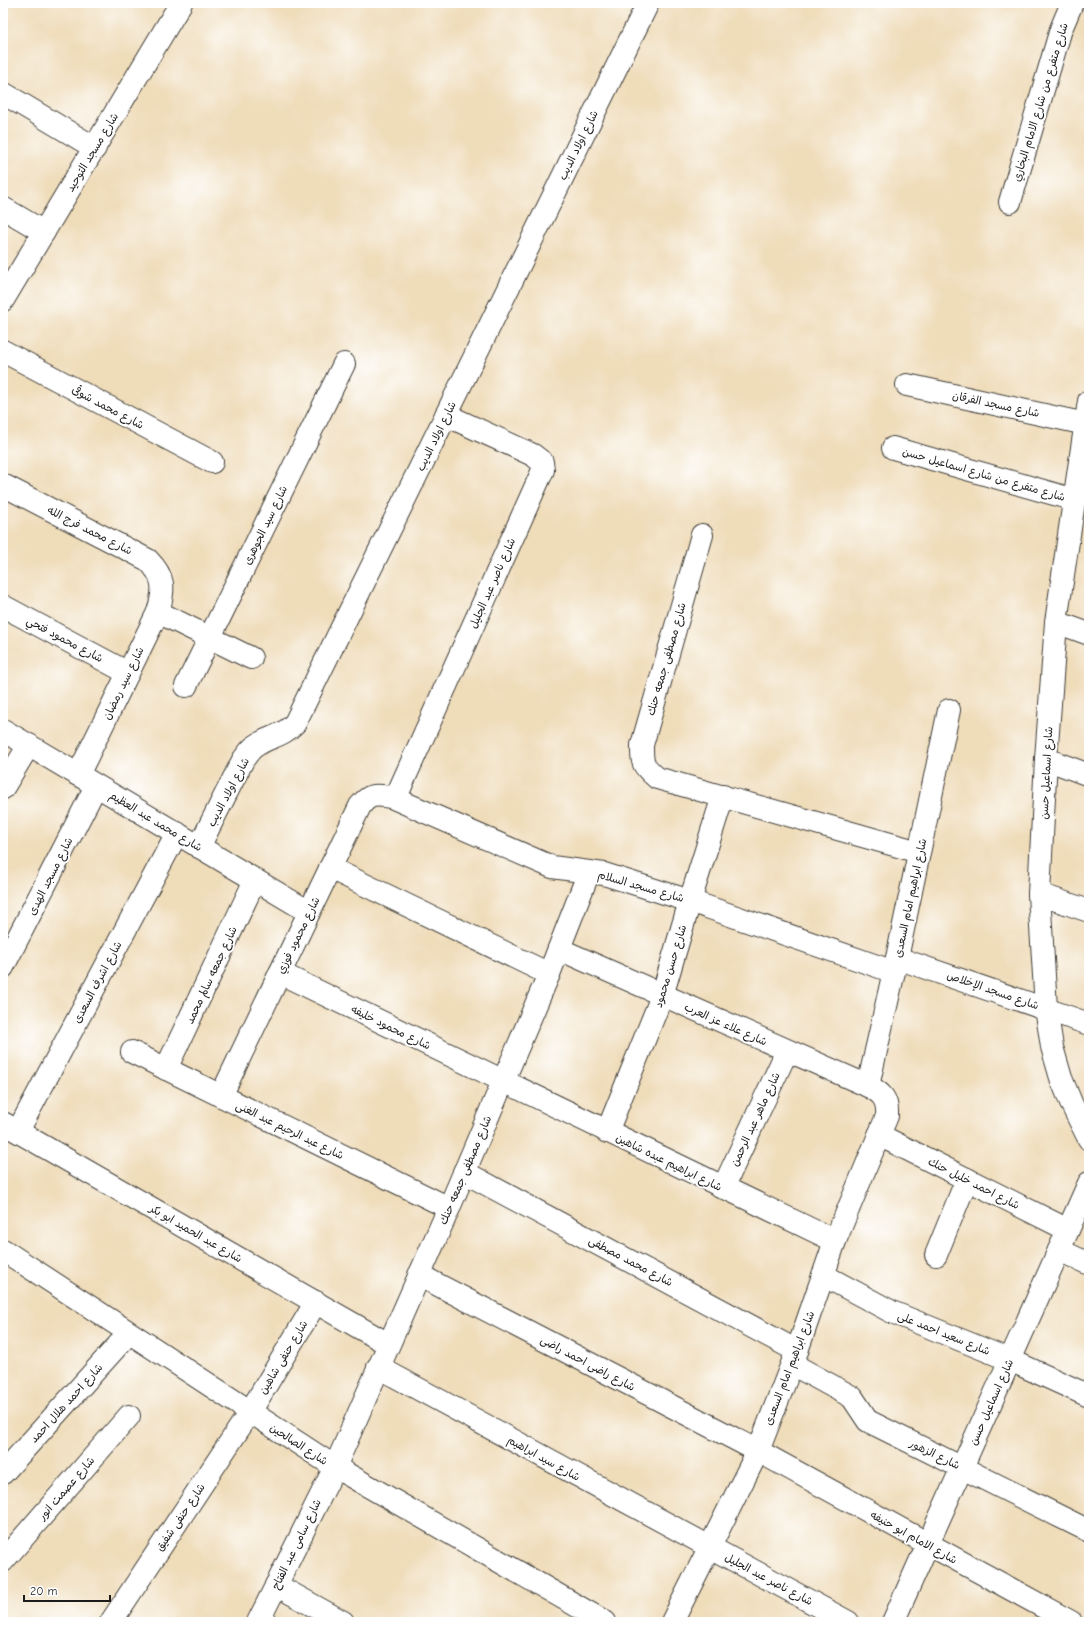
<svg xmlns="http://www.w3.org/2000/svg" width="1092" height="1625" font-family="'Comic Neue','Playpen Sans Arabic',sans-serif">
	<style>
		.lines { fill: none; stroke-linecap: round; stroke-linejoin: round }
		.street-casing { stroke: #3c3934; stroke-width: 24 }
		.street { stroke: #fff; stroke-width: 22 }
		.labels { text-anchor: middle; stroke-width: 4; stroke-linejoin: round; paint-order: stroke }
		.street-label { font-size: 11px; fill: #1c1c1c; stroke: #fff }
	</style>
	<rect width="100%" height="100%" fill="#fff"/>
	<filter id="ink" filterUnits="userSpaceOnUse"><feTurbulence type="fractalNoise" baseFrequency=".025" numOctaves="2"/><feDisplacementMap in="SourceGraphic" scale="8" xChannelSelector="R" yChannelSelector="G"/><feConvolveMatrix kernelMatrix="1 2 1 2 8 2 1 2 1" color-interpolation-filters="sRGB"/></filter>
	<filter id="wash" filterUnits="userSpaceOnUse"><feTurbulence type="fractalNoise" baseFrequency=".012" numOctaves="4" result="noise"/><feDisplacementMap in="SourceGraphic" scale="16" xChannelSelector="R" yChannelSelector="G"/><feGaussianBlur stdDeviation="0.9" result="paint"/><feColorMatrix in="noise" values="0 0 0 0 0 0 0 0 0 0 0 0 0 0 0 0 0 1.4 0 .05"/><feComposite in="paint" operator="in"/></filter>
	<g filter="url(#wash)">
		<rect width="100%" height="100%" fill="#efdcb9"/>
	</g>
	<g filter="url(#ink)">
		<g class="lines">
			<defs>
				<g id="street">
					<path d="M3 93 95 148"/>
					<path d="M1010 202 1061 29 1072 3"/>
					<path d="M3 208 44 232"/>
					<path d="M3 300 181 3"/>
					<path d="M3 351 212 462"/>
					<path d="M907 385 1086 424"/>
					<path d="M1089 401 1056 622 1046 759 1039 894 1046 1008 1052 1047 1061 1078 1072 1105 1089 1139"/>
					<path d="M893 448 1075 500"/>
					<path d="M3 485 148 560C165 577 165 589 158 612L78 775"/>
					<path d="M702 535 642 745C642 764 642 765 657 778L919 852"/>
					<path d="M3 606 128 673"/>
					<path d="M158 612 251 658"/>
					<path d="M1056 622 1089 634"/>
					<path d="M186 686 344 364"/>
					<path d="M3 730 309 912"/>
					<path d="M1046 759 1089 775"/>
					<path d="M3 788 29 745"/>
					<path d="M391 797 398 793 401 786 543 470 542 462 533 455 446 415"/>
					<path d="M199 847 243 760C246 756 249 751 254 747 268 736 281 738 295 723L648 3"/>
					<path d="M330 868 549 974"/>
					<path d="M1039 894 1089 911"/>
					<path d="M559 949 868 1086C882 1093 888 1099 887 1116L835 1241 797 1351 758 1451 672 1622"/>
					<path d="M897 958 1089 1024"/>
					<path d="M3 967 96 786"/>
					<path d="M280 973 835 1241"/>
					<path d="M132 1052 449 1208"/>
					<path d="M166 1069 255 880"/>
					<path d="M868 1086 897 958 949 710"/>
					<path d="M221 1096 360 806C370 793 376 795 391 797L552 867 604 874 690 901 894 972"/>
					<path d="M3 1123 388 1344"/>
					<path d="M18 1131 177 833"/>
					<path d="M607 1132 662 996 690 901 723 796"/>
					<path d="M879 1135 1068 1230"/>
					<path d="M464 1172 797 1351"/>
					<path d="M723 1188 787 1051"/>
					<path d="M3 1250 335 1467 605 1622"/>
					<path d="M1059 1250 1089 1264"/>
					<path d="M936 1255 967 1179"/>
					<path d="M419 1275 758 1451 1071 1622"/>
					<path d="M823 1275 892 1312 1010 1360 1089 1396"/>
					<path d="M792 1364 852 1397 868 1421 1089 1531"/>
					<path d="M378 1367 848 1622"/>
					<path d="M3 1473 129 1333"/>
					<path d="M3 1561 129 1416"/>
					<path d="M276 1585 343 1622"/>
					<path d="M111 1622 250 1412 316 1302"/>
					<path d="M258 1622 335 1467 449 1208 549 974 589 872"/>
					<path d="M893 1622 1089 1183"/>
				</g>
			</defs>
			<use href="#street" class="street-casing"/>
			<use href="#street" class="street"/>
		</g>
	</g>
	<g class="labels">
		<g class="street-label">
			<text transform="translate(1040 102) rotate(-73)" y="4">شارع متفرع من شارع الامام البخاري</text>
			<text transform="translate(578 145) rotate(-64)" y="4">شارع اولاد الديب</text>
			<text transform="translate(92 152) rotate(-59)" y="4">شارع مسجد التوحيد</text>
			<text transform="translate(996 404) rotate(12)" y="4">شارع مسجد الفرقان</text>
			<text transform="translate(108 407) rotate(28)" y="4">شارع محمد شوقى</text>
			<text transform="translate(436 436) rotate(-64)" y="4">شارع اولاد الديب</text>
			<text transform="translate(984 474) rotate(16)" y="4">شارع متفرع من شارع اسماعيل حسن</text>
			<text transform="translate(265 525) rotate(-64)" y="4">شارع سيد الجوهرى</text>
			<text transform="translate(90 530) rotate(27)" y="4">شارع محمد فرج الله</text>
			<text transform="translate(492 583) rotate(-66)" y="4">شارع ناصر عبد الجليل</text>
			<text transform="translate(65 639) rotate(28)" y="4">شارع محمود فتحي</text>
			<text transform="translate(666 659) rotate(-74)" y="4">شارع مصطفى جمعه حنك</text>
			<text transform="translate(123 683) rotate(-64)" y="4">شارع سيد رمضان</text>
			<text transform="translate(1046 773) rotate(-87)" y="4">شارع اسماعيل حسن</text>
			<text transform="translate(228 792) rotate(-62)" y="4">شارع اولاد الديب</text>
			<text transform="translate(156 821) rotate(31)" y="4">شارع محمد عبد العظيم</text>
			<text transform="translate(50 876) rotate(-63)" y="4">شارع مسجد الهدى</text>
			<text transform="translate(641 886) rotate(16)" y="4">شارع مسجد السلام</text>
			<text transform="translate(910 898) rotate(-78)" y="4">شارع ابراهيم امام السعدى</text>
			<text transform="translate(298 935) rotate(-64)" y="4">شارع محمود فوزي</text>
			<text transform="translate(670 966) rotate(-73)" y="4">شارع حسن محمود</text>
			<text transform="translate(211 975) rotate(-65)" y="4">شارع جمعه سالم محمد</text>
			<text transform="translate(97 982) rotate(-62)" y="4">شارع اشرف السعدى</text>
			<text transform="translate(993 990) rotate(19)" y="4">شارع مسجد الإخلاص</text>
			<text transform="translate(726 1024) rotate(24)" y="4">شارع علاء عز العرب</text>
			<text transform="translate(391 1027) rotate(26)" y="4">شارع محمود خليفه</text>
			<text transform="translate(755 1119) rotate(-65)" y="4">شارع ماهر عبد الرحمن</text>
			<text transform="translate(290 1130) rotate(26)" y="4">شارع عبد الرحيم عبد الغنى</text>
			<text transform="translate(669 1162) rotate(26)" y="4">شارع ابراهيم عبده شاهين</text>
			<text transform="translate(465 1170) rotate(-67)" y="4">شارع مصطفى جمعه حنك</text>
			<text transform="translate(974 1183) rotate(27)" y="4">شارع احمد خليل حنك</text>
			<text transform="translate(196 1233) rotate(30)" y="4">شارع عبد الحميد ابو بكر</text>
			<text transform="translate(631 1261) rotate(28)" y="4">شارع محمد مصطفى</text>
			<text transform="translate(944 1333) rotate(22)" y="4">شارع سعيد احمد على</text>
			<text transform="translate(283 1357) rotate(-59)" y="4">شارع حنفى شاهين</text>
			<text transform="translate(588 1363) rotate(28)" y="4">شارع راضى احمد راضى</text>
			<text transform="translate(789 1368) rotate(-69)" y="4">شارع ابراهيم امام السعدى</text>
			<text transform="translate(991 1402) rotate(-66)" y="4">شارع اسماعيل حسن</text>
			<text transform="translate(66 1403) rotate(-48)" y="4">شارع احمد هلال احمد</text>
			<text transform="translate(299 1444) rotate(33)" y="4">شارع الصالحين</text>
			<text transform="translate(935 1454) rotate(26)" y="4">شارع الزهور</text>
			<text transform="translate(544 1458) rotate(29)" y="4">شارع سيد ابراهيم</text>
			<text transform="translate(66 1488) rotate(-49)" y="4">شارع عصمت انور</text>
			<text transform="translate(180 1517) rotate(-56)" y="4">شارع حنفى شفيق</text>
			<text transform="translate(914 1537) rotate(29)" y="4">شارع الامام ابو حنيفه</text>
			<text transform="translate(296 1544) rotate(-64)" y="4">شارع سامى عبد الفتاح</text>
			<text transform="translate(769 1579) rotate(28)" y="4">شارع ناصر عبد الجليل</text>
		</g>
	</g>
	<rect width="1092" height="1625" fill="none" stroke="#fff" stroke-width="16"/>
	<path d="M24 1595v6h86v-6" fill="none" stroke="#1c1c1c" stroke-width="2"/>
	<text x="30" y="1595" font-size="12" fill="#1c1c1c" stroke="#ffffff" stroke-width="3" paint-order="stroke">20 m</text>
</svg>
